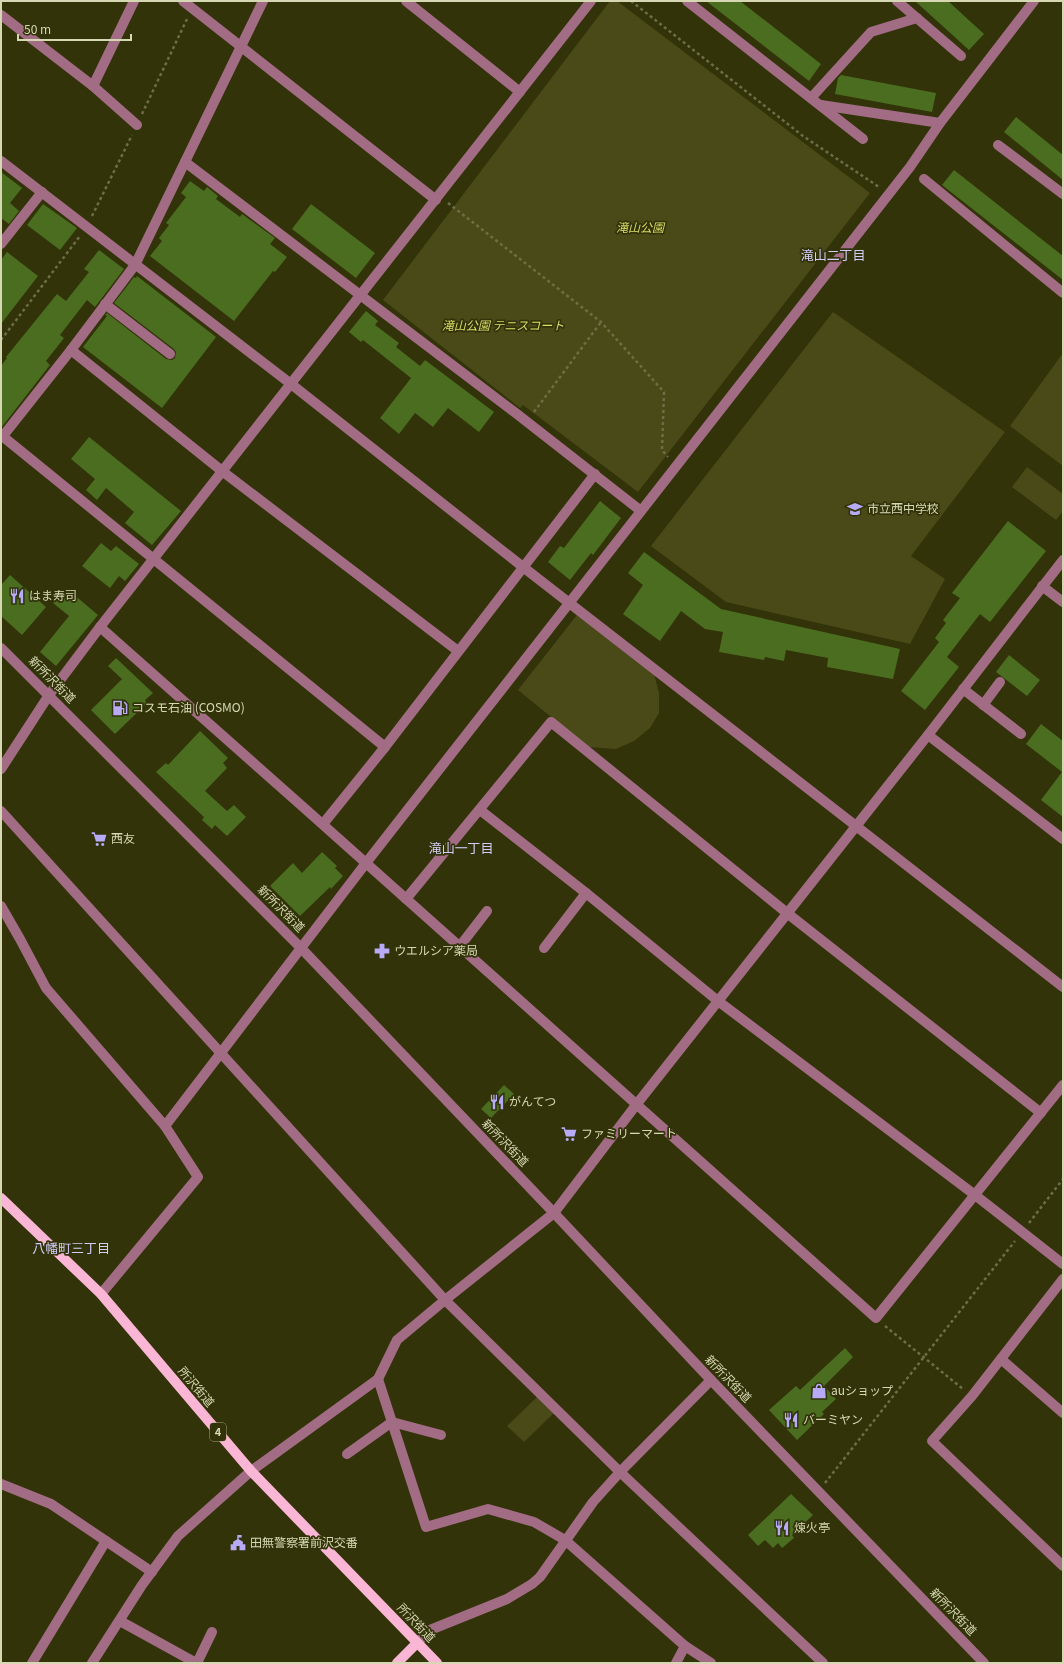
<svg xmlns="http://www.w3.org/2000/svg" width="1064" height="1664" font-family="Georgia,'Noto Sans JP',serif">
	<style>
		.green { fill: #494a17 }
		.building { fill: #4a6d20 }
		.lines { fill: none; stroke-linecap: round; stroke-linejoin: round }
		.path { stroke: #6c6e45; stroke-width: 2.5; stroke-dasharray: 3 3; stroke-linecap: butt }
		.minor { stroke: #a36c85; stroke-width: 10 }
		.major { stroke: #fbb6d5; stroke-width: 10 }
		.labels { text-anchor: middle; stroke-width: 3.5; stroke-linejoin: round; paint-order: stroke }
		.shield { fill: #323309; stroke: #a5a680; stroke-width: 1 }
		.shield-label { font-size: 11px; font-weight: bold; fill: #d6d8b3 }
		.park-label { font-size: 12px; font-style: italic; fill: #d9dc65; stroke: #323309 }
		.poi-label { font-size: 12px; fill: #d6d8b3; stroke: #323309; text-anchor: start }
		.street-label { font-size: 12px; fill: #d6d8b3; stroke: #323309 }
		.neighbourhood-label { font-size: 13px; fill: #d2cdf8; stroke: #323309 }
	</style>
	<rect width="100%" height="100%" fill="#323309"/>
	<g class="green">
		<path d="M610 1H617L870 193 638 492 523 405 520 408 383 300Z"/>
		<path d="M833 312 1005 432 911 556 945 579 910 644 726 602 651 546Z"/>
		<path d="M1063 353V466L1010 426Z"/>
		<path d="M1027 467 1063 494V511L1056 520 1012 487Z"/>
		<path d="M577 615 654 674 659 693V713L650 728 634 741 616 749 588 747 518 690Z"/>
		<path d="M537 1397 554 1413 524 1442 507 1426Z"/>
	</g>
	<g class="building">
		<path d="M706 1H740L821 64 809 81Z"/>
		<path d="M915 1H948L984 34 969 50Z"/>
		<path d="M841 75 936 93 932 112 835 94 838 78Z"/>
		<path d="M1016 117 1063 155V180L1004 132Z"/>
		<path d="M954 170 1063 256V280L942 185Z"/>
		<path d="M1 172 22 188 10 203 19 211 9 224 1 218Z"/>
		<path d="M190 181 204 191 207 187 218 196 216 199 240 217 242 214 275 238 270 244 287 257 275 272 273 271 234 321 150 256 162 241 159 238 169 225 166 223 186 197 181 193Z"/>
		<path d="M43 204 77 228 60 250 27 225Z"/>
		<path d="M311 204 375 253 356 278 292 229Z"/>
		<path d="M99 250 124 269 95 307 87 300 60 335 64 338 46 361 50 365 1 428V366L7 358 6 357 57 294 66 301 89 272 84 269Z"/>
		<path d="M7 252 38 276 1 324V260Z"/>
		<path d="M137 276 216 337 162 408 83 347 107 316 105 315 107 313 166 359 172 360 175 358 176 352 174 349 114 303 134 277 136 278Z"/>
		<path d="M366 311 378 321 375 325 399 343 396 347 420 366 425 360 494 412 479 432 448 408 433 427 415 413 399 434 380 418 411 378 363 340 361 342 349 332Z"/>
		<path d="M89 437 181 511 152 545 125 523 134 512 106 488 97 500 86 490 95 479 71 459Z"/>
		<path d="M600 501 621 518 593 555 591 553 570 580 548 562 560 546 564 548Z"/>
		<path d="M1008 521 1046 551 990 622 980 614 947 657 959 667 925 710 901 691 939 642 935 638 946 623 943 620 960 598 952 593Z"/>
		<path d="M101 543 111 551 116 546 139 564 125 581 119 576 110 588 82 566Z"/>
		<path d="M644 552 721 609 900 649 893 679 827 667 828 658 786 650 784 661 765 657 764 660 719 652 723 632 705 629 681 611 660 641 623 614 643 585 628 573Z"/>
		<path d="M10 575 46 607 22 635 1 616V585Z"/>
		<path d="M66 588 98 615 56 666 40 652 69 616 53 603Z"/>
		<path d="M1009 655 1040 680 1027 696 996 672Z"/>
		<path d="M116 658 153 693 145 700 147 703 115 734 91 710 122 679 108 666Z"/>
		<path d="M1041 724 1063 741V817L1041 800 1062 772 1026 744Z"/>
		<path d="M200 731 228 758 223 763 227 768 205 791 227 811 234 805 246 817 227 836 215 825 212 829 202 820 204 817 156 772 166 763 168 765Z"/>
		<path d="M322 852 337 866 335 868 343 876 331 889 330 887 300 916 270 886 293 863 302 873Z"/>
		<path d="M504 1085 514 1094 491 1118 481 1109Z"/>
		<path d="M845 1348 853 1357 824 1386 836 1399 822 1412 824 1414 797 1440 769 1410 796 1386 800 1390Z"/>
		<path d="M791 1494 813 1515 792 1535 794 1538 782 1548 778 1543 773 1548 765 1540 758 1546 748 1535Z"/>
	</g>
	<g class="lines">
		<g class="path">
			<path d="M631 1 803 136 879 187"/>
			<path d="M142 114 187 19"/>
			<path d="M448 203 601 322 664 392 662 450 668 457"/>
			<path d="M92 216 132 135"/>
			<path d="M1 340 80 236"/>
			<path d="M534 412 601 322"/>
			<path d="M1029 1223 1063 1179"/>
			<path d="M885 1326 963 1389"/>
			<path d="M825 1483 1015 1241"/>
		</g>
		<g class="minor">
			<path d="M183 1 436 200"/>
			<path d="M406 1 520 92"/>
			<path d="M687 1 863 139"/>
			<path d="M897 1 961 56"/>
			<path d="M1 15 93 86 137 125"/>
			<path d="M93 86 134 1"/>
			<path d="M811 98 871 32 917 18"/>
			<path d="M821 105 940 123"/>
			<path d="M998 145 1063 194"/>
			<path d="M1 161 291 384 523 567 1063 987"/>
			<path d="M185 162 517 414 641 511"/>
			<path d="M924 179 1063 293"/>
			<path d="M1 244 42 192"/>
			<path d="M105 304 170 354"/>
			<path d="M71 350 222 471 458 651"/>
			<path d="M1 435 385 747"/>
			<path d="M3 436 71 350 135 265 263 1"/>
			<path d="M1042 586 1063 602"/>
			<path d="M100 627C360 856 617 1089 876 1318L1063 1085"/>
			<path d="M1 648 301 948 554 1213 711 1380 984 1663"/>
			<path d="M963 689 1021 734"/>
			<path d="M983 705 1000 682"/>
			<path d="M928 735 1063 839"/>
			<path d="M1 769 49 695 100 627 591 1"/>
			<path d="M480 810 586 893 718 1001 975 1195 1063 1264"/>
			<path d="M1 811 445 1300 620 1472 823 1663"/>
			<path d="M323 824 385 747 595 474"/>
			<path d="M406 899 551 722 787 913 1041 1113"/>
			<path d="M1 906 20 939 46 988 165 1126 198 1177 101 1294"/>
			<path d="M460 946 487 911"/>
			<path d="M544 948 586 893"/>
			<path d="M165 1126 366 863 910 167 940 123 1034 1"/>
			<path d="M1063 1279 972 1396 932 1441 1063 1566"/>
			<path d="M1001 1359 1063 1413"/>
			<path d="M378 1379 426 1527 488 1509 534 1522 565 1540 685 1646 676 1663"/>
			<path d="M347 1454 392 1422 441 1435"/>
			<path d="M1 1484 51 1504 152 1572"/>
			<path d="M120 1621 196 1663"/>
			<path d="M417 1643 430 1630 507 1599 532 1584 540 1577 593 1502 620 1472 711 1380"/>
			<path d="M685 1646 711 1663"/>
			<path d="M32 1663 106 1541"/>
			<path d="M92 1663 142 1585 178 1536 251 1471 378 1379 397 1340 445 1300 554 1213 636 1105 928 735 1063 560"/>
			<path d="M197 1663 212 1632"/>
		</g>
		<g class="major">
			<path d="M1 1198 101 1294 251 1471 437 1663"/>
			<path d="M397 1663 417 1643"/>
		</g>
	</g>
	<defs>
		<symbol id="school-bare" viewBox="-9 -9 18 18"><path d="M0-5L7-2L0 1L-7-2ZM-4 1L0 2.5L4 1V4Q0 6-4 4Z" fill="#b7abf8" stroke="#323309" stroke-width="2.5" paint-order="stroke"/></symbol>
		<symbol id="restaurant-bare" viewBox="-9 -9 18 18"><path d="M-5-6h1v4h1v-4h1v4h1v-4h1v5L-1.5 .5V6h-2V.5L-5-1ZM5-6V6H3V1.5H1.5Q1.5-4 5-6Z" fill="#b7abf8" stroke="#323309" stroke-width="2.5" paint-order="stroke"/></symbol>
		<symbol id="fuel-bare" viewBox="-9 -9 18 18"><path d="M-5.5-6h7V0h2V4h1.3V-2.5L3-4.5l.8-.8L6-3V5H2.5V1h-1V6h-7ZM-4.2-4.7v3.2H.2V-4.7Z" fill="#b7abf8" stroke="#323309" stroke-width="2.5" paint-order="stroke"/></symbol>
		<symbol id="supermarket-bare" viewBox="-9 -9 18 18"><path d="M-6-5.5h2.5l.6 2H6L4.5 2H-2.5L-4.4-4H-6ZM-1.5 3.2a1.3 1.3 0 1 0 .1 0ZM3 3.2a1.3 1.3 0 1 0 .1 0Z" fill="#b7abf8" stroke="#323309" stroke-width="2.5" paint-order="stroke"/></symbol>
		<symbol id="pharmacy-bare" viewBox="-9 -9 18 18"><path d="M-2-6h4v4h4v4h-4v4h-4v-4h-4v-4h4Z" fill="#b7abf8" stroke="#323309" stroke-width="2.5" paint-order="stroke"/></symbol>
		<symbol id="shop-bare" viewBox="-9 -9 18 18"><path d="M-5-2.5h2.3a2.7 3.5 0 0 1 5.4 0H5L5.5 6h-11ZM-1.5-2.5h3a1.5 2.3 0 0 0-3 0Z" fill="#b7abf8" stroke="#323309" stroke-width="2.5" paint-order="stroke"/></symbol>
		<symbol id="civic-bare" viewBox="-9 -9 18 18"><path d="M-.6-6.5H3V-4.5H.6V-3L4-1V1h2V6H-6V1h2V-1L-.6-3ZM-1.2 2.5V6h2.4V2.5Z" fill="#b7abf8" stroke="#323309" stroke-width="2.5" paint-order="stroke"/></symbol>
	</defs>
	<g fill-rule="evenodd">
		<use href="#school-bare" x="844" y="498" width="22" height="22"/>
		<use href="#restaurant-bare" x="6" y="585" width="22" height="22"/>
		<use href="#fuel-bare" x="109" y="697" width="22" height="22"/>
		<use href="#supermarket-bare" x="88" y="828" width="22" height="22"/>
		<use href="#pharmacy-bare" x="371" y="940" width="22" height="22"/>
		<use href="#restaurant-bare" x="486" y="1091" width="22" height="22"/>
		<use href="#supermarket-bare" x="558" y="1123" width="22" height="22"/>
		<use href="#shop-bare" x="808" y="1380" width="22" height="22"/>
		<use href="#restaurant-bare" x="780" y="1409" width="22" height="22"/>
		<use href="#restaurant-bare" x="771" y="1517" width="22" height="22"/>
		<use href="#civic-bare" x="227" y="1532" width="22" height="22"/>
	</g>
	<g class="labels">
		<rect class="shield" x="210" y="1423" width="16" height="18" rx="3"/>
		<g class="shield-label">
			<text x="218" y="1436">4</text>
		</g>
		<g class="park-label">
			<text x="640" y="232">滝山公園</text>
			<text x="503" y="330">滝山公園 テニスコート</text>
		</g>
		<g class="poi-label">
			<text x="867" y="513">市立西中学校</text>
			<text x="29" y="600">はま寿司</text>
			<text x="132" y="712">コスモ石油 (COSMO)</text>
			<text x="111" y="843">西友</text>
			<text x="394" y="955">ウエルシア薬局</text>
			<text x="509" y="1106">がんてつ</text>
			<text x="581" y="1138">ファミリーマート</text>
			<text x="831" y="1395">auショップ</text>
			<text x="803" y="1424">バーミヤン</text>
			<text x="794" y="1532">煉火亭</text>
			<text x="250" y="1547">田無警察署前沢交番</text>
		</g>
		<g class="street-label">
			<text transform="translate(52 680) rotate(45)" y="4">新所沢街道</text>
			<text transform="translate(281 909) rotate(45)" y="4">新所沢街道</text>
			<text transform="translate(505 1143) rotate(46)" y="4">新所沢街道</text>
			<text transform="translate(728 1379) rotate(46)" y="4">新所沢街道</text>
			<text transform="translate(196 1387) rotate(50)" y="4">所沢街道</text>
			<text transform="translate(953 1612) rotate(46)" y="4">新所沢街道</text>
			<text transform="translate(416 1623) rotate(46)" y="4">所沢街道</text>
		</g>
		<g class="neighbourhood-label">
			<text x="833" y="260">滝山二丁目</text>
			<text x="461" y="853">滝山一丁目</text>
			<text x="71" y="1253">八幡町三丁目</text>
		</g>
	</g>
	<rect width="1064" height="1664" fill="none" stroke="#d6d8b3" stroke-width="4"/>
	<path d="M18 34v6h113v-6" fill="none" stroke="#d6d8b3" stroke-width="2"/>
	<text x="24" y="34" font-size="12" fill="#d6d8b3" stroke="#323309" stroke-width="3" paint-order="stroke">50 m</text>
</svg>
